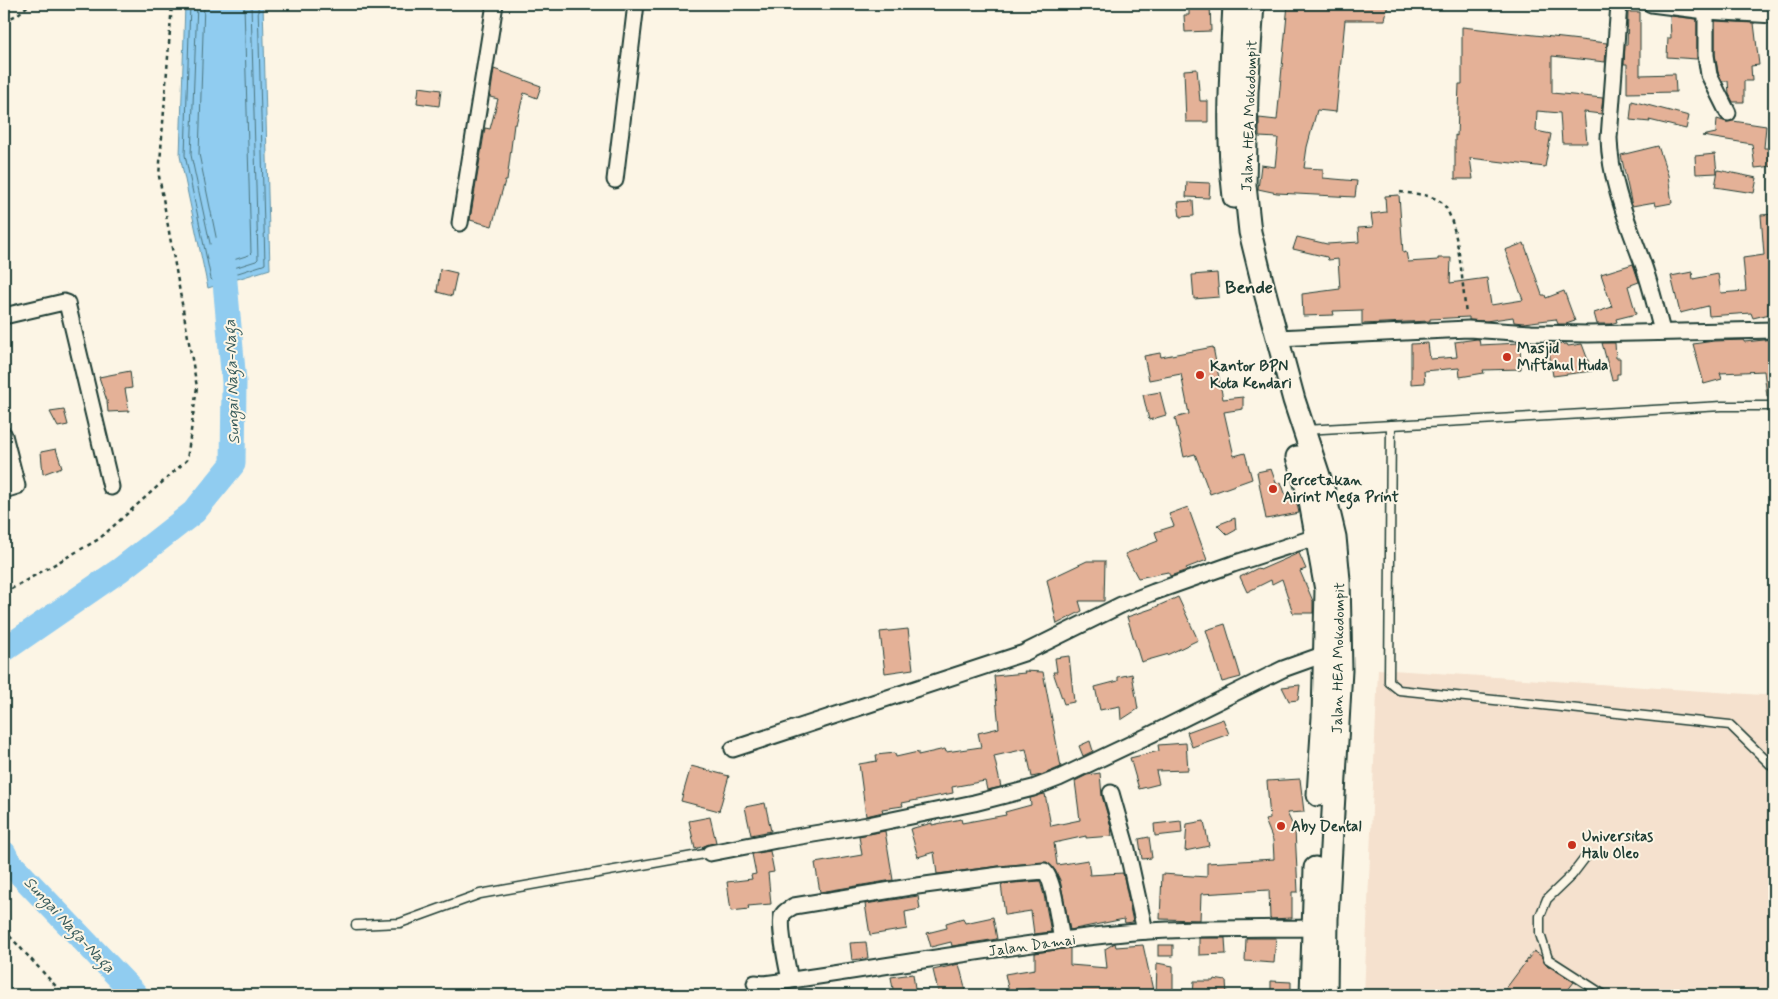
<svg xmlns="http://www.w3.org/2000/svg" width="1778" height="999" font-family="Mynerve,sans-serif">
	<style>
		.built { fill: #f5e1ce }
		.water { fill: #90ccf0; stroke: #6393a5 }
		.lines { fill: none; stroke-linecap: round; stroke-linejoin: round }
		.shore { stroke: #4c767f; stroke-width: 1 }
		.river { stroke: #90ccf0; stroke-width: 25 }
		.building { fill: #e4b197; stroke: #1f3d34 }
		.lane-casing { stroke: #1f3d34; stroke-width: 11 }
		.street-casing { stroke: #1f3d34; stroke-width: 19 }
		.secondary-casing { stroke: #1f3d34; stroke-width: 25 }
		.path { stroke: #1f3d34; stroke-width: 2.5; stroke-dasharray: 4 4; stroke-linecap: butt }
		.lane { stroke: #fcf5e5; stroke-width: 8 }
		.street { stroke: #fcf5e5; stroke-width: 15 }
		.secondary { stroke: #fcf5e5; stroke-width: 21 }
		.poi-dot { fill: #c8321e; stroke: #fcf5e5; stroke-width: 2 }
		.labels { text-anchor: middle; stroke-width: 4; stroke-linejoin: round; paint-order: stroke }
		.street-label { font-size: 15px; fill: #1f3d34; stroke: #fcf5e5 }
		.poi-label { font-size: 15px; font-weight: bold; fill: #1f3d34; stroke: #fcf5e5; text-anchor: start }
		.water-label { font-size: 16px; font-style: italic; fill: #365a5a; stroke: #fcf5e5 }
		.quarter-label { font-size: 18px; font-weight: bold; fill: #1f3d34; stroke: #fcf5e5 }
	</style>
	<rect width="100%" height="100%" fill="#fcf5e5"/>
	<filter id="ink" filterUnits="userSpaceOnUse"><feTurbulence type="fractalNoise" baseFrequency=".02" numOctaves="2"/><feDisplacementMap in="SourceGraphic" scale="10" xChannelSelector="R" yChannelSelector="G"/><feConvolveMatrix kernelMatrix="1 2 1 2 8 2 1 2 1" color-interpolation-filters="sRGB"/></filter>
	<g filter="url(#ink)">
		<path class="built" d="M1378 669 1762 695 1774 694V995H1364Z"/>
		<path class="water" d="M185 4H263L270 269 208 288 180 156Z"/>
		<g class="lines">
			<g class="shore">
				<path d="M190 4 185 155 211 279 213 281 263 265 265 264 258 4"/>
				<path d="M197 4 191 155 216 271 218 273 256 261 258 259 251 4"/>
				<path d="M204 4 199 154 221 261 224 263 249 255 251 253 244 4"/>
			</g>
			<g class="river">
				<path d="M4 650 120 570 194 512 233 464 234 382 222 249"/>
				<path d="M4 853 8 861 136 995"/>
			</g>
		</g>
		<g class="building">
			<path d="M1189 4H1210L1211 31 1185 32 1184 15H1189Z"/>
			<path d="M1288 4H1388L1385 20H1345L1336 112 1317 110 1307 147 1304 168 1323 169V178L1357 181 1355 197 1277 193 1258 189 1261 165 1275 167 1278 138 1259 137V118L1277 120Z"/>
			<path d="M1628 12H1640V75L1675 74 1676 92 1627 93V64H1624L1625 45H1627Z"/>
			<path d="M1670 16 1697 19V59L1667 57 1668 38H1671Z"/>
			<path d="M1715 21 1754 23 1759 65 1751 66 1752 81H1744V102H1733L1729 94 1728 81H1722L1718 72 1715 54Z"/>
			<path d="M1462 27 1607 43 1605 62 1552 56V93L1603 98 1601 114 1584 112 1587 143H1562L1560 113 1537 111 1536 131 1551 134 1545 167 1470 158 1473 179H1455V135L1457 136 1459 84H1462Z"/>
			<path d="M494 69 541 86 537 98 524 93 516 124H514L507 181H505L492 226 470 220 485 128 490 129 498 99 490 97Z"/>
			<path d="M1197 69 1200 101H1208V122H1186L1184 70Z"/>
			<path d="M419 87 441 90 439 106 417 103Z"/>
			<path d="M1632 101 1689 116 1686 129 1649 120 1650 122 1630 120Z"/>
			<path d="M1717 119 1727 122 1733 121 1766 126 1764 148H1774V166L1755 168 1752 144 1702 136 1716 133Z"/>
			<path d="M1658 146 1668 175 1672 203 1656 206 1655 202 1632 206 1621 155Z"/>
			<path d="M1715 154 1717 173 1696 174 1695 156Z"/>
			<path d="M1718 170 1757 178 1754 193 1715 187Z"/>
			<path d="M1187 182 1210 183 1209 198 1186 197Z"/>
			<path d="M1399 195 1403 253 1406 252 1408 262 1438 260V258H1451L1450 283 1487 278 1491 305 1523 300 1505 250 1524 243 1542 295H1545L1546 298 1564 291 1575 321 1566 324H1558L1556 319 1523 323 1514 322 1513 317 1486 321 1469 320V317L1430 319V321L1362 324V310L1333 311 1334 315 1303 316 1302 294 1340 289 1338 259 1328 260 1327 257 1293 249 1297 237 1327 244 1359 242 1358 228 1373 227 1371 214 1386 212 1385 196Z"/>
			<path d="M1193 201 1194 216 1180 217 1178 202Z"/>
			<path d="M1774 214V313L1753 318 1751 313 1709 316 1708 306 1680 313 1671 276 1692 272 1693 279 1718 274 1721 293 1746 291 1743 258 1764 255 1761 215Z"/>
			<path d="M1633 264 1639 282 1628 286 1636 314 1616 319 1617 322 1610 324H1597L1594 313 1612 307 1601 274Z"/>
			<path d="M440 269 457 273 452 296 437 292Z"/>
			<path d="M1217 273 1219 297 1194 299 1192 275Z"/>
			<path d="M1477 339H1479L1480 345 1520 343 1521 369 1483 370 1484 373 1460 377 1459 368 1424 371 1425 383 1411 384V344L1428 343 1430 359 1457 357 1455 342Z"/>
			<path d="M1774 339V396H1767L1764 371 1720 373 1722 379 1704 384 1693 344 1714 341 1744 340V342Z"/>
			<path d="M1602 343H1615L1616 358H1620V374H1617V379L1612 380Z"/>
			<path d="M1567 344 1568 346 1582 344 1592 371 1553 376 1548 345Z"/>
			<path d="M1213 347 1223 399 1243 397V409L1224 412 1234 456 1245 453 1252 479 1210 494 1195 454 1184 457 1175 418 1189 414 1181 374 1149 380 1144 356 1160 353 1161 357Z"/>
			<path d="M130 371 132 388 125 389 129 411 108 412 107 401 99 377Z"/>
			<path d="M1160 392 1166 415 1149 420 1143 395Z"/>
			<path d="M64 410 68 425 58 427 50 412Z"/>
			<path d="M56 449 62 467 43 474 41 452Z"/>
			<path d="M1271 469 1276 483 1281 482 1286 496 1295 494 1299 513 1266 519 1257 472Z"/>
			<path d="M1188 507 1207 560 1186 568 1187 570 1170 576 1168 572 1138 578 1125 554 1158 541 1155 532 1174 526 1169 514Z"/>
			<path d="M1235 518 1236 530 1227 535 1217 525Z"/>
			<path d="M1299 553 1306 569 1300 571 1313 601V613H1293L1282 579 1272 584 1271 580 1247 592 1240 577 1258 568 1260 570Z"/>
			<path d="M1087 561H1105L1104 601H1079L1082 611 1057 624 1047 580Z"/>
			<path d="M1178 597 1198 640 1169 654 1141 662 1127 617 1151 609Z"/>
			<path d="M1225 624 1241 677 1222 682 1206 630Z"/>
			<path d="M908 629 913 669 885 673 880 632Z"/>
			<path d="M1069 656 1074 702 1064 704 1053 672H1057L1055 658Z"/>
			<path d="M1024 671 1043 672 1061 767 1041 775 1032 777 1026 749 994 756 1001 787 987 790 985 781 952 787 953 793 902 803 903 806 882 809 883 812 866 816 859 764 877 761 876 755 895 753 896 757 918 752V755L945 749 946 752 981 747 978 733 999 728 994 676 1025 673Z"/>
			<path d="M1132 674 1138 709 1121 720 1120 706 1100 710 1095 687 1118 681V677Z"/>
			<path d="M1300 685 1298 700 1289 701 1282 687Z"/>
			<path d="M1223 719 1229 734 1192 747 1187 732Z"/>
			<path d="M1090 741 1093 751 1083 756 1079 746Z"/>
			<path d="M1186 743 1188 770 1156 771 1159 784 1139 789 1130 758 1159 751 1158 745Z"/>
			<path d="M691 766 729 776 719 811 681 801Z"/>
			<path d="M1100 773 1102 796 1111 827 1112 836 1086 838V836L1054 843 1057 865 1088 860 1090 875 1123 873 1133 922 1125 923 1124 919 1070 930 1060 880 1055 870 1047 862 999 866 937 874 934 852 918 857 910 829 932 823V825L961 819 962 823 1006 815 1005 812 1031 805 1030 798 1040 795 1045 794 1051 826 1080 820 1075 781 1087 775Z"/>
			<path d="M1300 779 1304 812 1287 813 1295 830 1298 892H1292V918L1270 919 1269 890 1201 894 1200 920 1160 919 1162 874 1207 877V863L1274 859 1273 840 1265 820 1270 819 1267 781Z"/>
			<path d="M765 803 771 831 751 835 745 807Z"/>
			<path d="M710 817 716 842 695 849 689 821Z"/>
			<path d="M1181 821 1182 833 1155 836 1154 824Z"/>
			<path d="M1204 821 1209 846 1185 851 1187 824Z"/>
			<path d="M885 831 893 880 820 892 815 863 862 855 859 836Z"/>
			<path d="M1149 837 1152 858 1142 859 1139 839Z"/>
			<path d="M770 851 774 872 768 873 771 904 748 906 749 909 731 911 727 882 752 879 751 875 756 874 752 854Z"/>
			<path d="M1040 881 1044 895 1051 932 1034 934 1031 911 1005 915 1001 884Z"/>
			<path d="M918 896 920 909 905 912 907 929 870 935 865 904Z"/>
			<path d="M993 917 997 939 952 946 951 942 931 947 927 933 947 928 946 923 963 918 965 923Z"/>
			<path d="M1199 938H1225L1226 954 1199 955Z"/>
			<path d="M1246 938H1276L1274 963 1245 961Z"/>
			<path d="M866 942 868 958 852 960 850 943Z"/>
			<path d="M1115 943 1116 947 1143 945 1154 995H1037L1036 988 1009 992 1005 974 1035 969V953L1070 948V965L1107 968 1105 949Z"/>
			<rect x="1158" y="945" width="15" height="11"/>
			<path d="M1534 951 1541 956 1545 964 1574 982 1564 995H1501Z"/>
			<path d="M1157 963 1173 966V995H1156Z"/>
			<path d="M959 964 967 995H939L933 970Z"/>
			<path d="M913 974 916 995H894L891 977Z"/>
			<path d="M1214 979 1226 981 1227 995H1193L1194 981H1213Z"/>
			<path d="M1271 981 1291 982V995H1271Z"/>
		</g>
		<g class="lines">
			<defs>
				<g id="lane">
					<path d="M1391 425 1389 682 1399 690 1730 725 1774 768"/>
					<path d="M1305 430 1722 406H1774"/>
					<path d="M1588 854 1572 875 1547 899 1540 916V934L1548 959 1604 995"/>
					<path d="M356 925 400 923 480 894 710 853"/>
				</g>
				<g id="street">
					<path d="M1619 4 1609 138C1610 182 1628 223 1643 264 1651 286 1656 309 1662 331"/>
					<path d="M1651 4 1706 11 1774 15"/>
					<path d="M1706 11V55L1709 75 1728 113"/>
					<path d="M615 180 636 4"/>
					<path d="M460 223 495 4"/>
					<path d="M4 316 64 302 67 303 111 487"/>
					<path d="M1278 338 1468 329 1531 333 1588 334 1774 330"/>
					<path d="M4 435 17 486 4 490"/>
					<path d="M733 749 1024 653 1121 605 1154 592 1233 564 1316 537"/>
					<path d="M1111 793 1127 849 1145 931"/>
					<path d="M710 853 777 840 868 825 974 803 1033 788 1059 778 1152 734 1283 669 1325 654"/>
					<path d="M790 980C787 965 779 930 782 916 784 911 789 909 794 906L910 887 1000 875 1044 871C1054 878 1059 927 1062 940"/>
					<path d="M755 983 764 984C881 968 997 946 1114 934 1180 927 1246 929 1312 928"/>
				</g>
				<g id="secondary">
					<path d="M1253 4 1247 92 1245 185 1250 232 1263 285 1294 400 1324 491 1335 537 1339 580 1341 670 1327 919 1326 995"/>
					<path d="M1234 197C1226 132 1231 68 1234 4"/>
					<path d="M1297 457 1309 496 1326 590 1323 717 1318 795"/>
					<path d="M1311 995 1315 868"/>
				</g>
			</defs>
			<use href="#lane" class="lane-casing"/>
			<use href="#street" class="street-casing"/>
			<use href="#secondary" class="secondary-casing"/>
			<g class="path">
				<path d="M4 21 17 15 30 4"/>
				<path d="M1400 192C1414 194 1431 194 1441 202 1459 216 1463 291 1466 315"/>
				<path d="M4 593 99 539 187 460 197 387 159 176 172 4"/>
				<path d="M4 930 64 995"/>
			</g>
			<use href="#lane" class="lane"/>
			<use href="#street" class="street"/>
			<use href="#secondary" class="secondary"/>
		</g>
	</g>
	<g class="poi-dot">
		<circle cx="1507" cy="357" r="5"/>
		<circle cx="1200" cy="375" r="5"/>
		<circle cx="1273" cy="489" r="5"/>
		<circle cx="1281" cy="826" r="5"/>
		<circle cx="1572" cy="845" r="5"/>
	</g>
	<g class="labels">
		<g class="street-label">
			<text transform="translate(1249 116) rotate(-88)" y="5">Jalan HEA Mokodompit</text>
			<text transform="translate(1338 658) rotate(-89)" y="5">Jalan HEA Mokodompit</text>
			<text transform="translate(1032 945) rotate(-8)" y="5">Jalan Damai</text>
		</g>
		<g class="poi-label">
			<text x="1517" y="353">Masjid<tspan x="1517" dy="17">Miftahul Huda</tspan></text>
			<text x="1210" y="371">Kantor BPN<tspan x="1210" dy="17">Kota Kendari</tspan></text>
			<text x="1283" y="485">Percetakan<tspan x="1283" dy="17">Airint Mega Print</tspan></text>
			<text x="1291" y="831">Aby Dental</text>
			<text x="1582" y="841">Universitas<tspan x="1582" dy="17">Halu Oleo</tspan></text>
		</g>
		<g class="water-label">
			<text transform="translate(231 382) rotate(-92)" y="6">Sungai Naga-Naga</text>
			<text transform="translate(70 924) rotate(47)" y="6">Sungai Naga-Naga</text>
		</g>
		<g class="quarter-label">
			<text x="1249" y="293">Bende</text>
		</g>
	</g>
	<rect width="1778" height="999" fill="none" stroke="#fcf5e5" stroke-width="20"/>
	<rect x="10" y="10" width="1758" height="979" fill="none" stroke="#1f3d34" stroke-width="2" filter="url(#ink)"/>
</svg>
